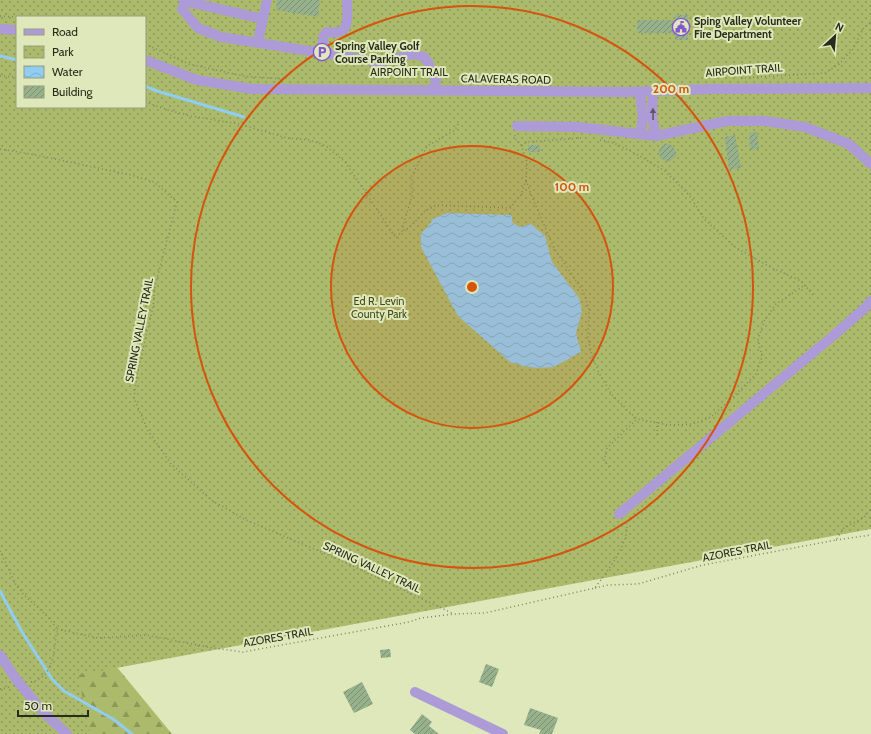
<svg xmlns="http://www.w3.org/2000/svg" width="871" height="734" font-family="Cabin,sans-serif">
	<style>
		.forest { fill: url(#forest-firs) }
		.park { fill: url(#park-dots); fill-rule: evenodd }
		.water { fill: url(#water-waves) }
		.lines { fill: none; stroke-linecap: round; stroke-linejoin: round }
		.stream { stroke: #91cdf3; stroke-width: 3 }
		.building { fill: url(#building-hatch) }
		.path { stroke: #7f8566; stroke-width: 1.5; stroke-dasharray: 1 3; stroke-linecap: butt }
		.minor { stroke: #ad9bd8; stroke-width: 10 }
		.oneway { fill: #5e5867 }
		.ring { fill: none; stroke: #d5540e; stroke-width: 2 }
		.labels { text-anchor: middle; stroke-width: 4; stroke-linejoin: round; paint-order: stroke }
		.poi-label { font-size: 11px; font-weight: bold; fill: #292c1b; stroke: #dee8ba; text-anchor: start }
		.street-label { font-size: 11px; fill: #292c1b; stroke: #dee8ba }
		.park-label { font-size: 11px; fill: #42491c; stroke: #dee8ba }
		.centre { fill: #d5540e; stroke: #dee8ba; stroke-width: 2 }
		.ring-label { font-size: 12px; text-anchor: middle; font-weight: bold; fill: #d5540e; stroke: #dee8ba; stroke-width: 4; stroke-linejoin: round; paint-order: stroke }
	</style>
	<defs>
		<pattern id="forest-firs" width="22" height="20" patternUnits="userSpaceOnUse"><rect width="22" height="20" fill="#acba6c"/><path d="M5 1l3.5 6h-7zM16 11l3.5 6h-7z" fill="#8c9758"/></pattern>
		<pattern id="park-dots" width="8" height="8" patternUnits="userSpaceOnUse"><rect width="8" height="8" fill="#acba6c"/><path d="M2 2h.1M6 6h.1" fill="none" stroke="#8c9758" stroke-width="1.8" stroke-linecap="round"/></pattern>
		<pattern id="water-waves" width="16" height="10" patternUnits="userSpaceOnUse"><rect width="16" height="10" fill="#91cdf3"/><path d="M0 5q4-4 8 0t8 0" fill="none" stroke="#7db0d0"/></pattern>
		<pattern id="building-hatch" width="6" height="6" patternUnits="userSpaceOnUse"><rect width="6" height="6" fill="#96b18b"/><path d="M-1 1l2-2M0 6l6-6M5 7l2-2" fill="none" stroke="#7a9071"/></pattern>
	</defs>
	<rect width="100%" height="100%" fill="#dee8ba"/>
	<path class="forest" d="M0 525 172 734H0Z"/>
	<path class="park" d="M0 0H871V529L78 675 88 724 91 734H0ZM17 17H145V107H17Z"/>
	<path class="water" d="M447 213 512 215V222L519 227 531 224 545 236 552 262 579 298 582 311 576 333 581 352 554 367 537 368 523 366 510 362 458 316 421 247V233L427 228 433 219Z"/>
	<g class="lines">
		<g class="stream">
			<path d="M0 56 17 60"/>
			<path d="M145 86 157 91 244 117"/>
			<path d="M0 591 22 632 52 679 64 691 113 719 132 734"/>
		</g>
	</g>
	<g class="building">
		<path d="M277 0H320L318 17 276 10Z"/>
		<path d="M675 15H688V40H675V33H637V20H675Z"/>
		<path d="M757 132 759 149 750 150 749 133Z"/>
		<path d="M735 135 741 168 729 170 725 137Z"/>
		<path d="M665 143 673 146 677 155 669 162 660 158 659 150Z"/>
		<rect x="528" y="145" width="12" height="7"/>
		<path d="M390 649 391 657 381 658 380 650Z"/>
		<path d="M486 664 499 669 492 687 479 682Z"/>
		<path d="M362 682 373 704 354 713 343 692Z"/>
		<path d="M530 708 558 718 552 734H539L541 730 524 725Z"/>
		<path d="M422 714 432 722 429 726 439 734H415L410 730Z"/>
	</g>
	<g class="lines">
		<g class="path">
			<path d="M0 16 20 17"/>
			<path d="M145 44 189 64 243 76 285 79"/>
			<path d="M0 76 17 77"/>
			<path d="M741 78 825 73 839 64 853 49 864 27 871 23"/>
			<path d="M145 102 168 110 191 116 239 124 287 138 310 140 326 146 345 162 396 238 403 230"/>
			<path d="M458 124 455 130 427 146 412 176V196L403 226V230L409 228 424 212 436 205 510 208 521 195 526 180 527 162 521 145 515 138V134"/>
			<path d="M600 140 614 143 640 156 665 171 690 196 704 219 735 247 772 268 801 281 814 296"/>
			<path d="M521 145 527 142 581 138"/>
			<path d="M0 149 36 155 131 175 154 182 177 202 155 286 153 307 137 375 134 398 148 431 171 464 211 500 246 520 340 560 454 614"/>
			<path d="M526 180 532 197 554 248 583 291 589 309 588 338 592 356 599 373 612 395 637 419 669 425 693 424 711 417 731 399 756 374 762 357 758 340 764 321 776 304 805 285"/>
			<path d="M657 422V436"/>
			<path d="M609 467 604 460 607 448 637 419"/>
			<path d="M836 540 871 535"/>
			<path d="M0 551 16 585 24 595 47 616 57 629"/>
			<path d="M595 588 608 585 638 584 703 565 836 540 844 528 863 518 871 509"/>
			<path d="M57 629 98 638 146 635 213 648 243 652 409 622 421 618 454 614 485 613 595 588C605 574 634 538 625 520"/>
			<path d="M31 682C55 677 54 649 57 629"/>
			<path d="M0 689 10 687"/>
		</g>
		<g class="minor">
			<path d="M185 0 182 9 198 28 221 37 380 62 414 54 424 57 429 64 436 80 434 90"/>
			<path d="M184 1 263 19"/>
			<path d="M0 29 17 30"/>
			<path d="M258 42 267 0"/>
			<path d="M321 53 324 35 327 32C352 36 347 19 347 0"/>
			<path d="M145 60 197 80 252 89 628 92 712 89 871 88"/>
			<path d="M640 92 643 118 640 134"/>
			<path d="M653 92 652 117 656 136"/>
			<path d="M517 126 578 127 656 136 727 121H765L805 127 849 144 871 164"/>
			<path d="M619 514 833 336 866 307 871 301"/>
			<path d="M0 655 16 679 42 711 67 734"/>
			<path d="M415 692 503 734"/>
		</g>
	</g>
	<defs><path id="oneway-solid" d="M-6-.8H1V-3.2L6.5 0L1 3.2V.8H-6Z"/></defs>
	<use class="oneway" href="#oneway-solid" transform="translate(653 114) rotate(-91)"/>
	<circle cx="472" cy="287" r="141" fill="#d5540e" fill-opacity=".12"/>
	<g class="ring">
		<circle cx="472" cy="287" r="141"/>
		<circle cx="472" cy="287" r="281"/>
	</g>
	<defs>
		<symbol id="civic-ring" viewBox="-11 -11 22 22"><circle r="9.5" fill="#dee8ba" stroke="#8457d1" stroke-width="1.5"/><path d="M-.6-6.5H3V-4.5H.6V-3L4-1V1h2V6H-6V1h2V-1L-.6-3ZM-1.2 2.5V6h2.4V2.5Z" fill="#8457d1"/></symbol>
		<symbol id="parking-ring" viewBox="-11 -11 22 22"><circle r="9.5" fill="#dee8ba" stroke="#8457d1" stroke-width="1.5"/><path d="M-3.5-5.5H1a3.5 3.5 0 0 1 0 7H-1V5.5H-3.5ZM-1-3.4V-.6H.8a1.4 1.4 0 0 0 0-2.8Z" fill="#8457d1"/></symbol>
	</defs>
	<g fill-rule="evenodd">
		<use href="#civic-ring" x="671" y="17" width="20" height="20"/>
		<use href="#parking-ring" x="312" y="42" width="20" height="20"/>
	</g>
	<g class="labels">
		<g class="poi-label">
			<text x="694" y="25">Sping Valley Volunteer<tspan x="694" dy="13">Fire Department</tspan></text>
			<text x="335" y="50">Spring Valley Golf<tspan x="335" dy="13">Course Parking</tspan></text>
		</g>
		<g class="street-label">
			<text transform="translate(744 70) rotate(-4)" y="4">AIRPOINT TRAIL</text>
			<text x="409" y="76">AIRPOINT TRAIL</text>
			<text transform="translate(506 79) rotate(1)" y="4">CALAVERAS ROAD</text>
			<text transform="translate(139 330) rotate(-79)" y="4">SPRING VALLEY TRAIL</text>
			<text transform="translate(737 551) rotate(-11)" y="4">AZORES TRAIL</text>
			<text transform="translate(372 567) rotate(25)" y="4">SPRING VALLEY TRAIL</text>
			<text transform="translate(278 637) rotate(-10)" y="4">AZORES TRAIL</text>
		</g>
		<g class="park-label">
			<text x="379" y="305">Ed R. Levin<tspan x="379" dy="13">County Park</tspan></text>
		</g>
	</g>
	<circle cx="472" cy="287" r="6" class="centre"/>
	<g class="ring-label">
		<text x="671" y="93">200 m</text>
		<text x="572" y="191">100 m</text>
	</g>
	<rect x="16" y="16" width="130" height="92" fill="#dee8ba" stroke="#969d7a"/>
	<rect x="24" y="29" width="20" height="6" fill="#ad9bd8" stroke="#969d7a"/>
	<text x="52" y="36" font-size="12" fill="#292c1b">Road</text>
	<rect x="24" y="46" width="20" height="12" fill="url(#park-dots)" stroke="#969d7a"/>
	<text x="52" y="56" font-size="12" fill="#292c1b">Park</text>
	<rect x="24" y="66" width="20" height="12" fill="url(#water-waves)" stroke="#969d7a"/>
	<text x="52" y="76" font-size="12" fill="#292c1b">Water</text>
	<rect x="24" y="86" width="20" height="12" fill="url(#building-hatch)" stroke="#969d7a"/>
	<text x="52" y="96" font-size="12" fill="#292c1b">Building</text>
	<g transform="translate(835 36) rotate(26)" stroke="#dee8ba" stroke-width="3" paint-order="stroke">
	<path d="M0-3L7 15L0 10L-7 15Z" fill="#292c1b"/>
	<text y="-6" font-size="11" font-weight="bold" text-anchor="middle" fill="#292c1b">N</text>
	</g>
	<path d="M18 710v6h70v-6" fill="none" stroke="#292c1b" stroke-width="2"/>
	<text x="24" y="710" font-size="12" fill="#292c1b" stroke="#dee8ba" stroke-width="3" paint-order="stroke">50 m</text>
</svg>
